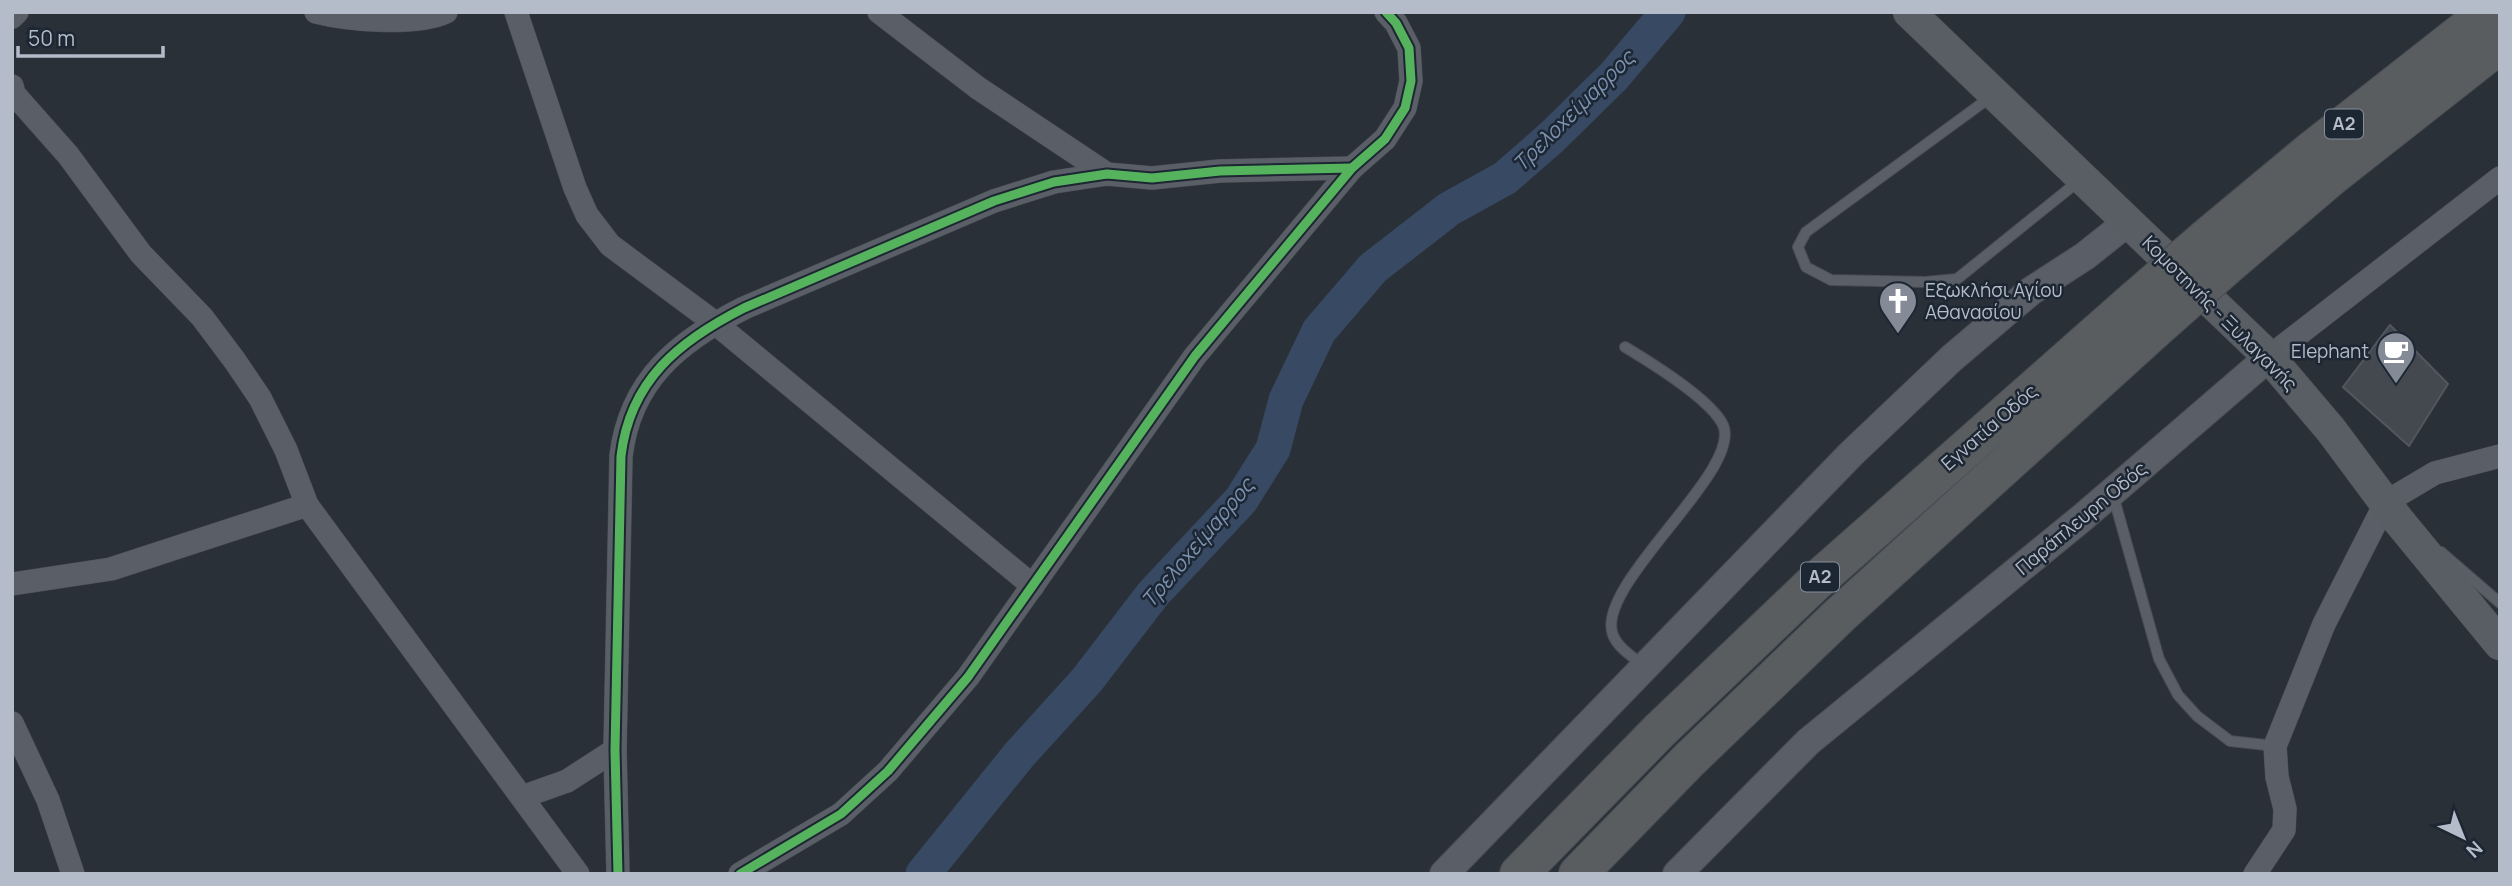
<svg xmlns="http://www.w3.org/2000/svg" width="2512" height="886" font-family="Manrope,sans-serif">
	<style>
		.lines { fill: none; stroke-linecap: round; stroke-linejoin: round }
		.river { stroke: #384963; stroke-width: 35 }
		.building { fill: #444950; stroke: #52575f; stroke-width: 2 }
		.service-casing { stroke: #484c53; stroke-width: 12 }
		.minor-casing { stroke: #484c53; stroke-width: 24 }
		.tertiary-casing { stroke: #484c53; stroke-width: 30 }
		.secondary-casing { stroke: #484c53; stroke-width: 33 }
		.motorway-casing { stroke: #474c53; stroke-width: 40 }
		.service { stroke: #5a5e66; stroke-width: 10 }
		.minor { stroke: #5a5e66; stroke-width: 23 }
		.tertiary { stroke: #5a5e66; stroke-width: 28 }
		.secondary { stroke: #595d64; stroke-width: 32 }
		.motorway { stroke: #5a5d60; stroke-width: 38 }
		.motorway-bridge-casing { stroke: #474c53; stroke-width: 40; stroke-linecap: butt }
		.motorway-bridge { stroke: #5a5d60; stroke-width: 38 }
		.cycleway-casing { stroke: #1d2633; stroke-width: 13 }
		.cycleway { stroke: #56b35d; stroke-width: 9 }
		.labels { text-anchor: middle; stroke-width: 5; stroke-linejoin: round; paint-order: stroke }
		.shield { fill: #1d2633; stroke: #878f9c; stroke-width: 2 }
		.shield-label { font-size: 18px; font-weight: bold; fill: #b4bcc9 }
		.poi-label { font-size: 19px; fill: #b4bcc9; stroke: #1d2633; text-anchor: start }
		.street-label { font-size: 19px; fill: #b4bcc9; stroke: #1d2633 }
		.water-label { font-size: 21px; font-style: italic; fill: #7c92b1; stroke: #1d2633 }
	</style>
	<rect width="100%" height="100%" fill="#2a3038"/>
	<g class="lines">
		<path class="river" d="M923 874 1019 755 1087 680 1153 594 1241 500 1273 449 1286 400 1319 331 1373 268 1449 209 1505 178 1552 137 1614 76 1668 12"/>
	</g>
	<path class="building" d="M2390 325 2448 384 2409 446 2343 387Z"/>
	<g class="lines">
		<defs>
			<g id="service">
				<path d="M1992 96 1806 232 1798 247 1806 267 1831 280 1925 282 1957 279 2080 180"/>
				<path d="M1625 347C1650 362 1708 398 1722 423 1748 467 1593 585 1613 635 1618 648 1633 657 1643 665"/>
				<path d="M2113 495 2159 659 2178 695 2197 716 2230 741 2275 746"/>
				<path d="M2441 552 2500 603"/>
			</g>
			<g id="minor">
				<path d="M316 12C347 20 417 26 446 12"/>
				<path d="M516 12 575 188 587 215 610 245 715 323 1033 586"/>
				<path d="M879 12 978 88 1107 174"/>
				<path d="M12 17 17 12"/>
				<path d="M12 86 14 94 68 155 141 254 202 317 235 361 260 398 286 450 307 505 578 874"/>
				<path d="M2269 357 2500 178"/>
				<path d="M12 584 111 569 307 505"/>
				<path d="M12 723 48 800 73 874"/>
				<path d="M522 797 567 781 615 750"/>
				<path d="M618 874 615 750 621 456C630 380 679 341 744 308L994 201 1054 182 1107 174 1152 178 1220 171 1352 168"/>
				<path d="M740 874 841 814 888 771 968 677 1195 356 1352 168 1385 139 1405 108 1411 81 1409 48 1396 23 1386 12"/>
				<path d="M2255 874 2284 830 2285 809 2277 777 2275 746 2324 624 2386 502 2435 473 2500 456"/>
			</g>
			<g id="tertiary">
				<path d="M1444 874 1851 454 1952 358 2031 291 2085 256 2129 221"/>
				<path d="M1677 874 1808 742 2082 518 2269 357"/>
			</g>
			<path id="secondary" d="M1909 12 2269 357 2331 430 2398 520 2500 644"/>
			<g id="motorway">
				<path d="M2204 240 2311 151 2488 12"/>
				<path d="M2230 263 2332 176 2500 44"/>
				<path d="M1519 874 1659 731 1813 584 2137 298"/>
				<path d="M1578 874 1689 760 1840 615 2162 323"/>
			</g>
		</defs>
		<use href="#service" class="service-casing"/>
		<use href="#minor" class="minor-casing"/>
		<use href="#tertiary" class="tertiary-casing"/>
		<use href="#secondary" class="secondary-casing"/>
		<use href="#motorway" class="motorway-casing"/>
		<use href="#service" class="service"/>
		<use href="#minor" class="minor"/>
		<use href="#tertiary" class="tertiary"/>
		<use href="#secondary" class="secondary"/>
		<use href="#motorway" class="motorway"/>
		<defs>
			<g id="motorway-bridge">
				<path d="M2137 298 2204 240"/>
				<path d="M2162 323 2230 263"/>
			</g>
		</defs>
		<use href="#motorway-bridge" class="motorway-bridge-casing"/>
		<use href="#motorway-bridge" class="motorway-bridge"/>
		<defs>
			<g id="cycleway">
				<path d="M618 874 615 750 621 456C630 380 679 341 744 308L994 201 1054 182 1107 174 1152 178 1220 171 1352 168"/>
				<path d="M740 874 841 814 888 771 968 677 1195 356 1352 168 1385 139 1405 108 1411 81 1409 48 1396 23 1386 12"/>
			</g>
		</defs>
		<use href="#cycleway" class="cycleway-casing"/>
		<use href="#cycleway" class="cycleway"/>
	</g>
	<defs>
		<symbol id="church-pin" viewBox="-11 -11 22 30"><path d="M0 17L-7.5 6A9.5 9.5 0 1 1 7.5 6Z" fill="#848b96" stroke="#1d2633"/><path d="M-1.2-6h2.4v3.5h3.3v2.4h-3.3V6h-2.4V-.1h-3.3v-2.4h3.3Z" fill="#fff"/></symbol>
		<symbol id="cafe-pin" viewBox="-11 -11 22 30"><path d="M0 17L-7.5 6A9.5 9.5 0 1 1 7.5 6Z" fill="#848b96" stroke="#1d2633"/><path d="M-5.5-4.5H6V0H3Q3 3.5 0 3.5H-2.5Q-5.5 3.5-5.5 0ZM3-3.2v2h1.7v-2ZM-6 4.5H4V6H-6Z" fill="#fff"/></symbol>
	</defs>
	<g fill-rule="evenodd">
		<use href="#church-pin" x="1876" y="279" width="44" height="60"/>
		<use href="#cafe-pin" x="2374" y="329" width="44" height="60"/>
	</g>
	<g class="labels">
		<g class="shield">
			<rect x="2325" y="109.5" width="38" height="29" rx="5"/>
			<rect x="1801" y="562.5" width="38" height="29" rx="5"/>
		</g>
		<g class="shield-label">
			<text x="2344" y="130">Α2</text>
			<text x="1820" y="583">Α2</text>
		</g>
		<g class="poi-label">
			<text x="1925" y="297">Εξωκλήσι Αγίου<tspan x="1925" dy="22">Αθανασίου</tspan></text>
			<text x="2369" y="358" text-anchor="end">Elephant</text>
		</g>
		<g class="street-label">
			<text transform="translate(2220 313) rotate(45)" y="7">Κομοτηνής - Ξυλαγανής</text>
			<text transform="translate(1989 427) rotate(-41)" y="7">Εγνατία Οδός</text>
			<text transform="translate(2081 518) rotate(-40)" y="7">Παράπλευρη Οδός</text>
		</g>
		<g class="water-label">
			<text transform="translate(1574 111) rotate(-45)" y="7">Τρελοχείμαρρος</text>
			<text transform="translate(1198 543) rotate(-50)" y="7">Τρελοχείμαρρος</text>
		</g>
	</g>
	<rect width="2512" height="886" fill="none" stroke="#b4bcc9" stroke-width="28"/>
	<g transform="translate(2463 837) rotate(137)" stroke="#1d2633" stroke-width="5" paint-order="stroke">
	<path d="M0-5L12 26L0 18L-12 26Z" fill="#b4bcc9"/>
	<text y="-10" font-size="19" font-weight="bold" text-anchor="middle" fill="#b4bcc9">N</text>
	</g>
	<path d="M18 46v10h145v-10" fill="none" stroke="#b4bcc9" stroke-width="3.5"/>
	<text x="28" y="46" font-size="21" fill="#b4bcc9" stroke="#1d2633" stroke-width="5" paint-order="stroke">50 m</text>
</svg>
